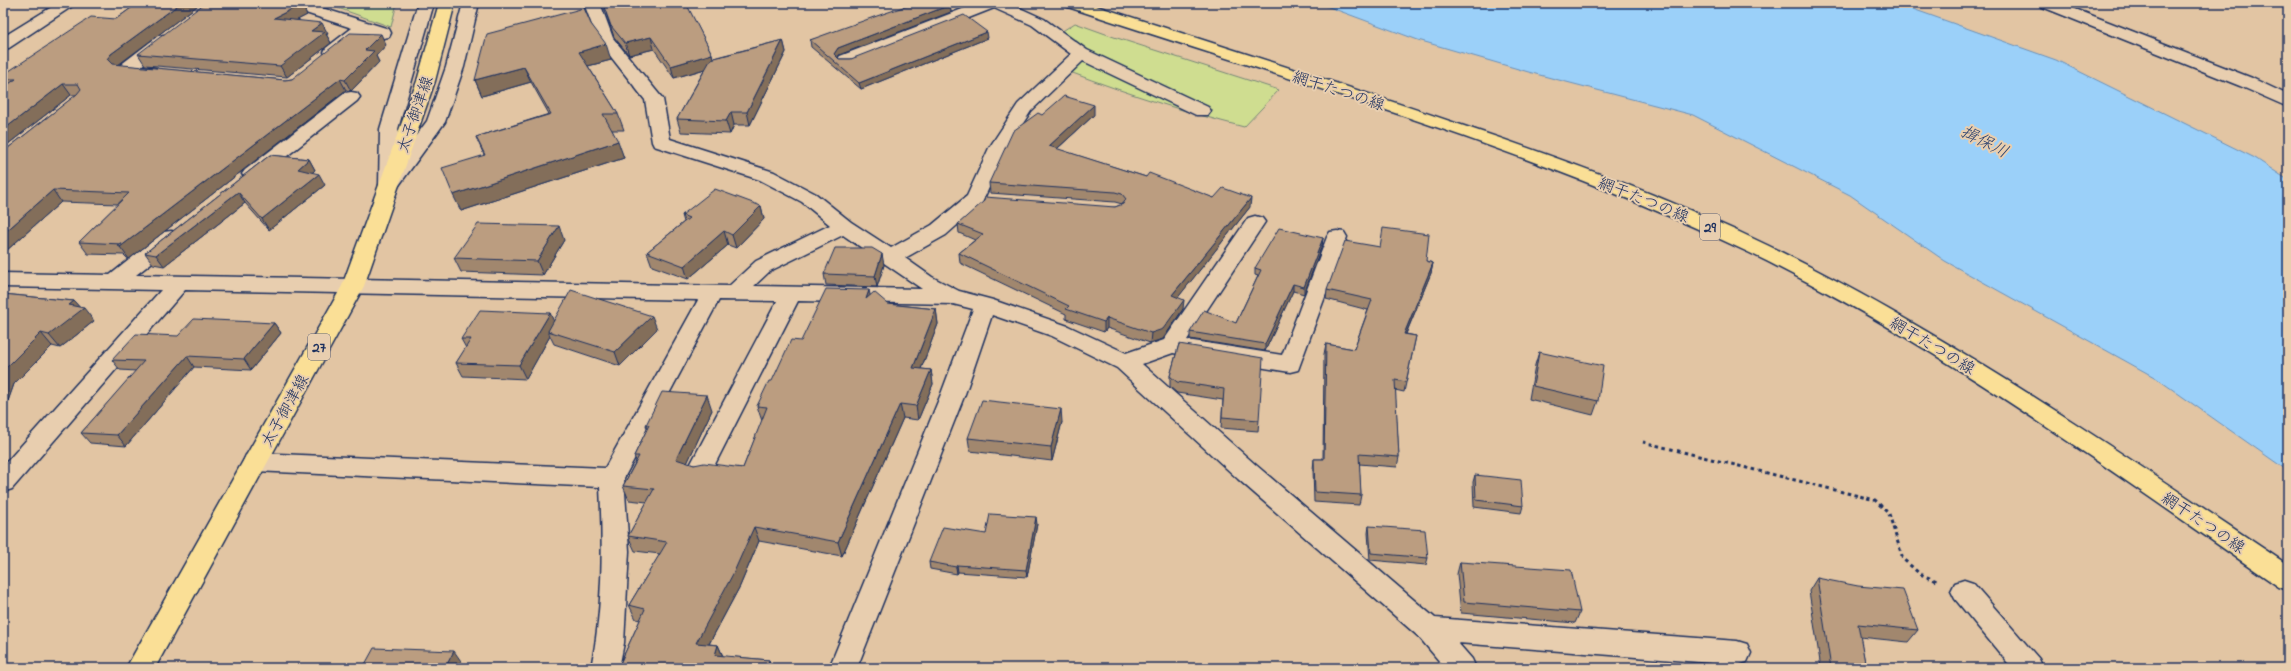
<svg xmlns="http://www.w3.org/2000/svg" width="2291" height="671" font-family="'Indie Flower','Klee One',sans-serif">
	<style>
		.green { fill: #cfdd90; stroke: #758677 }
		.water { fill: #9bd0f9; stroke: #6890bb }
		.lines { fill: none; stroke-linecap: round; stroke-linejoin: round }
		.minor-casing { stroke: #1b2f5e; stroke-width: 3 }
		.major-casing { stroke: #1b2f5e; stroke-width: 3 }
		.path { stroke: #1b2f5e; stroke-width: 3; stroke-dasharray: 3.5 3.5; stroke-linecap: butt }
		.minor { fill: #e8ceaf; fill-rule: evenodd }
		.major { fill: #fadf96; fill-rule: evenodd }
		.wall { fill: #a1876e; stroke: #1b2f5e }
		.shaded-wall { fill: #836e5a; stroke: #1b2f5e }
		.building { fill: #bb9d80; stroke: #1b2f5e }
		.labels { text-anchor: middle; stroke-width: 4; stroke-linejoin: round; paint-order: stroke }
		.shield { fill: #e8ceaf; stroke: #585f76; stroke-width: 1 }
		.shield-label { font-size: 15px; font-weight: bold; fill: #1b2f5e }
		.street-label { font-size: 16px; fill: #1b2f5e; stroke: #e8ceaf }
		.water-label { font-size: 17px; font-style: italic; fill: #283f6e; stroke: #e8ceaf }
	</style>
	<rect width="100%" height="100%" fill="#e2c5a3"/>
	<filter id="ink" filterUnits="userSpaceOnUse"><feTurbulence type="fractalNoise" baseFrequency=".025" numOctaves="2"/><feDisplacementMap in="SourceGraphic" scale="8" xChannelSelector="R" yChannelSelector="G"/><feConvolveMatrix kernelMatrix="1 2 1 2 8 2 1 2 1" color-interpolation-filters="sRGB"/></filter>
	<g filter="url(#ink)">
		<g class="green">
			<path d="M348 3H397L391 27 338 8Z"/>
			<path d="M1075 23 1114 37 1279 90 1244 127C1185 112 1128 94 1070 72L1093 54 1061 32Z"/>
		</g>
		<path class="water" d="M1318 3H1896L2056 60 2255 158 2288 180V471L2156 378 1945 261 1850 195 1693 115 1532 73 1418 40Z"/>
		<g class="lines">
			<defs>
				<g id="minor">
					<path d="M58 3H77L9 48 3 49V37Z"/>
					<path d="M282 3H306L389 29 391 33 389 37 383 38 366 33 338 56H326L324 52 326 48 352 28 284 6Z"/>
					<path d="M418 3H434L398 129V160L427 121 446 67 463 3H479L464 67 445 122 397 188 389 191 382 189 379 185 380 129Z"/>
					<path d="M584 3H600L613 38 663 99 670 139 774 172 816 194 851 222 891 248 932 225 967 196 989 148 1018 104 1071 54 1032 25 994 8 852 64H840L837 60 840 56 978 3H1009L1044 19 1087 50 1208 107 1211 111 1208 115H1196L1083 61 1031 111 1007 148 982 203 946 235 905 258 932 277 959 291 993 300 1068 326 1126 353 1164 340 1248 218 1255 216 1262 218 1265 222 1187 340 1282 355 1327 237 1330 232 1337 231 1344 232 1347 237 1298 370 1290 372 1173 353 1142 364 1256 465 1435 618 1737 641 1747 644 1751 653 1747 662 1737 665 1458 643 1472 659 1476 668H1445L1419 637 1238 479 1117 368 1052 336 992 315 965 394 857 668H829L941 394 973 309 953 304 798 301 709 476 700 478 691 476 688 469 777 301 719 300 624 478 629 551 624 643 619 668H591C603 609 603 547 600 487L255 471 246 469 243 462 246 455 255 453 605 468 698 300 185 290 12 489 3 492V466L161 290 3 287V273L110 275 164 232 171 231 178 232 181 237 178 242 136 275 729 286 756 261 830 225 802 202 760 180 654 146 652 142 645 100 597 39ZM843 235 922 289 754 286 770 271Z"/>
					<path d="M2038 3H2060L2252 78 2288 95V107L2240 86 2040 6Z"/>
					<path d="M164 35 170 36 172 40 170 44 141 66 156 68 159 72 156 76 150 77 119 74 116 70 119 66 158 36Z"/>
					<path d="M351 92 357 93 360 97 357 101 259 178 252 180 245 178 242 174 245 170 345 93Z"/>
					<path d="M1964 580 1973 583 2039 659 2043 668H2012L1955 599 1951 591 1955 583Z"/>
				</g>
				<g id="major">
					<path d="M439 3H455L435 81 364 286 155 668H126L342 286 417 81Z"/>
					<path d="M1063 3H1087C1215 44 1343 84 1470 128 1571 162 1672 199 1769 246 1952 336 2119 452 2288 565V590L2279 587C2108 469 1938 344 1750 253 1531 148 1295 82 1065 6Z"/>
				</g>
			</defs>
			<use href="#minor" class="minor-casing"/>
			<use href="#major" class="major-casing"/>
			<path class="path" d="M1643 442 1875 500 1889 514 1903 559 1920 574 1937 581"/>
			<use href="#minor" class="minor"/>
			<use href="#major" class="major"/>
		</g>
		<g class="wall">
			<path d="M138 3H201L118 65 285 80 292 79 386 45 376 56 379 62 351 91 346 90 129 259 127 258 124 255 88 254 79 242 118 204 61 202 6 251H3V152L76 95H71L3 148V88L4 87 3 85V75L116 19Z"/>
			<path d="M311 3H331L323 7Z"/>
			<path d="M302 4 307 15 297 20 328 34H326L331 43 287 77 145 65 138 54Z"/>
			<path d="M950 5 951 12 839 55 838 58 839 59H851L988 38 861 89 811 47 810 40Z"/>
			<path d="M687 6 712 54 713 58 783 40 786 52 750 125H734L730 134 681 132 677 119 705 69 674 78 654 49 629 55 614 37 604 7Z"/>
			<path d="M591 24 611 60 588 66 618 114 624 130H612L624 158 461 211 484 155 476 137 549 114 531 82 482 96 475 80Z"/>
			<path d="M1042 115H1094L1057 149 1146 177 1214 198 1250 207 1178 297 1183 309 1163 339 1150 343 1107 328 1104 332 1066 319V314L960 263 959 253 975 240 959 233 958 224 1115 207 1123 204H1122L1115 202 990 193 989 183Z"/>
			<path d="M270 155 309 159 315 170 312 173 325 185 269 230 245 203 164 266 153 264 145 253Z"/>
			<path d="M761 206 764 219 736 248 728 245 688 279 652 266 647 252 684 222 682 215Z"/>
			<path d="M1323 238 1322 245 1304 294 1293 291 1265 351 1190 339V332L1236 323 1258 276 1255 275V268Z"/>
			<path d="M564 240 543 275 461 272 454 258Z"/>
			<path d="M1426 261 1433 263 1431 273 1406 334 1416 336 1404 392 1395 390 1399 457 1397 467 1359 464 1361 495 1359 505 1314 502 1313 469 1314 459H1323L1324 354 1326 344 1354 349 1368 310 1326 299 1327 290Z"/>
			<path d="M884 265 877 287 826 285 824 274Z"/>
			<path d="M3 294 74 301 79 307 94 321 60 348 52 346 14 384 3 415Z"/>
			<path d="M870 295 888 304 936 309 938 324 921 369 931 370 933 384 918 420 903 418 842 556 759 541 740 586 709 644 718 645 723 656 769 660 772 668H618L640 620 636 619 629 605 660 554 635 551 628 536 647 502 629 500 623 486 636 461 634 456 647 429 646 425 712 410 687 463 694 465 743 468 762 421 757 406 801 341Z"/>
			<path d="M550 313 553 321 657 329 620 366 554 344 550 336 526 379 463 376 456 363 466 348 461 339Z"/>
			<path d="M274 323 281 333 251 370 194 367 126 446 90 443 81 433 136 371 120 370 112 360Z"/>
			<path d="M1179 344 1259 420 1258 431 1221 428 1223 400 1177 393 1170 387V376Z"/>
			<path d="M1539 352 1598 401 1593 415 1529 399 1535 365Z"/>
			<path d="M1062 422 1052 461 970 451 968 438Z"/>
			<path d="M1475 475 1523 506 1521 513 1474 507 1473 482Z"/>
			<path d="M1037 524 1027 577 958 572 957 574 930 569 929 562 986 534Z"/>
			<path d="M1369 526 1428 558 1426 565 1370 560 1368 533Z"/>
			<path d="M1460 562 1580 612 1575 623 1461 613 1457 574Z"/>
			<path d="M1817 578 1918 630 1908 642 1860 637 1866 668H1821L1809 591Z"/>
		</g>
		<g class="shaded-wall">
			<path d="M181 3H201L118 65 114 70 107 59 111 54Z"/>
			<path d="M321 3H331L323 7Z"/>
			<path d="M684 3H703L685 7Z"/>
			<path d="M302 4 307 15 280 29 274 18Z"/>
			<path d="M950 5 951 12 839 55 836 61 834 54 838 48Z"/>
			<path d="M322 23 328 34H326L331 43 287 77 280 66 311 31Z"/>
			<path d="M987 32 988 38 861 89 859 83Z"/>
			<path d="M381 34 386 45 376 56 379 62 351 91 345 80 365 50Z"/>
			<path d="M651 37 654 49 629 55 625 43Z"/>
			<path d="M783 40 786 52 750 125 747 112Z"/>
			<path d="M606 44 611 60 584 67 579 52Z"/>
			<path d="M712 54 715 66 674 78 671 66Z"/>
			<path d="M524 67 531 82 482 96 475 80Z"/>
			<path d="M340 79 346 90 129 259 120 247Z"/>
			<path d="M63 84 71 95 3 148V130Z"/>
			<path d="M1094 105V115L1049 156V146Z"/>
			<path d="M731 112 734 125 730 134 726 121Z"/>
			<path d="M618 141 624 158 461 211 453 195Z"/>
			<path d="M309 159 315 170 304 180 298 169Z"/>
			<path d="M319 174 325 185 269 230 262 219Z"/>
			<path d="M53 190 61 202 6 251 3 247V234Z"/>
			<path d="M238 192 245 203 164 266 156 255Z"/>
			<path d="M1251 198 1250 207 1172 305V295Z"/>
			<path d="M761 206 764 219 736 248 732 235Z"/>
			<path d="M559 226 564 240 543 275 537 261Z"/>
			<path d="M724 231 728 245 688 279 684 266Z"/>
			<path d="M1323 238 1322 245 1304 294V287Z"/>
			<path d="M882 254 884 265 877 287 875 276Z"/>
			<path d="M1433 263 1431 273 1402 343 1404 334Z"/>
			<path d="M1293 284V291L1265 351V344Z"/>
			<path d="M869 290 872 304 866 299Z"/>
			<path d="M1184 300 1183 309 1163 339 1150 343 1151 333Z"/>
			<path d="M74 301 82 310 84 308 94 321 60 348 49 335 69 305Z"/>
			<path d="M936 309 938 324 916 382 913 368Z"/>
			<path d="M550 313 556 326 548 331 550 336 526 379 519 365Z"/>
			<path d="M652 316 657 329 620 366 615 352Z"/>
			<path d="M1107 318V328L1104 332V322Z"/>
			<path d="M274 323 281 333 251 370 244 359Z"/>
			<path d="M41 333 52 346 14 384 3 415V371Z"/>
			<path d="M187 356 194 367 126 446 117 435Z"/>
			<path d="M931 370 933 384 918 420 916 406Z"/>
			<path d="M707 395 712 410 682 474 676 459Z"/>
			<path d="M900 404 903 418 842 556 838 542Z"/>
			<path d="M1061 409 1062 422 1052 461 1051 447Z"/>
			<path d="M1036 517 1037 524 1027 577 1026 570Z"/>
			<path d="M754 527 759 541 740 586 702 657 696 643Z"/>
			<path d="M957 565 958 572 957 574 956 567Z"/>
			<path d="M718 645 724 659 715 655Z"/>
			<path d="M454 651 463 664 461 668H445Z"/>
			<path d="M769 660 772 668H766Z"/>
		</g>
		<g class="building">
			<path d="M138 3H181L111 54 107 59 112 64 285 80 292 79 350 33 381 34 365 50 374 51 345 80 340 79 120 247 118 246 122 244 79 242 129 193 53 190 3 234V152L77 94 81 89 78 84H63L3 130V88L16 79H3V75L91 17 116 19Z"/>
			<path d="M205 3H297L302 4 274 18 322 23 311 31 325 32 280 66 138 54Z"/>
			<path d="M620 3H686L712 54 671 66 651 37 625 43 611 26 604 7Z"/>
			<path d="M915 3H947L950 5 838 48 834 54 839 59H851L964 15 987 32 859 83 810 40 874 17Z"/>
			<path d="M584 8 591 24 606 44 579 52 618 114H603L618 141 453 195 442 168 485 155 476 137 551 114 524 67 475 80 487 34Z"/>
			<path d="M783 40 747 112H731L726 121 677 119 711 59Z"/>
			<path d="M1064 96 1094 105 1049 146 1146 177 1149 173 1214 198 1223 188 1251 198 1172 295 1184 300 1163 329 1151 333 1107 318 1104 322 1066 309 1069 306 959 253 983 234 958 224 984 201 985 197 1115 207 1123 204 1126 199 1122 194 1115 192 989 183 1013 131 1038 113 1042 115Z"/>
			<path d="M270 155 309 159 298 169 319 174 262 219 238 192 156 255 145 253Z"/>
			<path d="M715 189 761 206 732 235 724 231 684 266 647 252 689 218 682 215Z"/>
			<path d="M478 224 559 226 537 261 454 258Z"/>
			<path d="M1279 228 1323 238 1304 287 1293 284 1265 344 1190 332 1204 310 1236 323 1261 270 1255 268Z"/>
			<path d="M1383 228 1429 234 1426 261 1433 263 1404 334 1416 336 1406 382 1395 380 1399 457 1359 454 1361 495 1315 492 1314 459H1324L1326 344 1354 349 1372 300 1327 290 1345 241 1380 247Z"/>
			<path d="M835 248H872L882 254 875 276 824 274Z"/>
			<path d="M826 289 869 290 866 299 874 292 888 304 936 309 913 368 931 370 916 406 900 404 838 542 754 527 734 572 696 643 718 645 715 655 769 660 766 668H618L645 609 629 605 667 542 628 536 654 489 623 486 639 456H634L649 425H646L662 392 707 395 676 459 694 465 704 463 743 468 767 407 757 406 769 381H772L791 340 801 341Z"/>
			<path d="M571 290 652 316 615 352 548 331Z"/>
			<path d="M3 294 74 301 69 305 84 308 49 335 41 333 3 371Z"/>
			<path d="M480 310 550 313 519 365 456 363 471 339H461Z"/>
			<path d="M194 319 274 323 244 359 187 356 117 435 81 433 144 361 112 360 136 334 178 336Z"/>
			<path d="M1179 344 1263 358 1259 420 1222 417 1224 389 1177 382 1170 376Z"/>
			<path d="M1539 352 1603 366 1598 401 1533 386Z"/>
			<path d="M982 400 1061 409 1051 447 968 438Z"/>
			<path d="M1475 475 1521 480 1523 506 1476 500Z"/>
			<path d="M990 514 1036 517 1026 570 957 565 956 567 929 562 943 527 986 534Z"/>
			<path d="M1369 526 1425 530 1428 558 1371 553Z"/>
			<path d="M1460 562 1571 570 1580 612 1464 602Z"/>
			<path d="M1817 578 1858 586 1903 590 1918 630 1858 624 1866 668H1831Z"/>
			<path d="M374 648 454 651 445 668H363Z"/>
		</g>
	</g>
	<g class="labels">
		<g class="shield">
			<rect x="1700" y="214" width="20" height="26" rx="3"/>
			<rect x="308" y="334" width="22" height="26" rx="3"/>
		</g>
		<g class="shield-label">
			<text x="1710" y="232">29</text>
			<text x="319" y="352">27</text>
		</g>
		<g class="street-label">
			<text transform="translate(1339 90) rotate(18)" y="6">網干たつの線</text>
			<text transform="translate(414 114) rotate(-71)" y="6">太子御津線</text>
			<text transform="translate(1644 199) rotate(22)" y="6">網干たつの線</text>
			<text transform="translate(1933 345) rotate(31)" y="6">網干たつの線</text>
			<text transform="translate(284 410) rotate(-61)" y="6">太子御津線</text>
			<text transform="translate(2204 522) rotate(34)" y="6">網干たつの線</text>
		</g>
		<g class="water-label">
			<text transform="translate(1985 141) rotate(27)" y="6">揖保川</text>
		</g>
	</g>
	<rect width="2291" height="671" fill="none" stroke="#e8ceaf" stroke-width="16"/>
	<rect x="8" y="8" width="2275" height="655" fill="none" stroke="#1b2f5e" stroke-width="1.5" filter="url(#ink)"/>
</svg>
